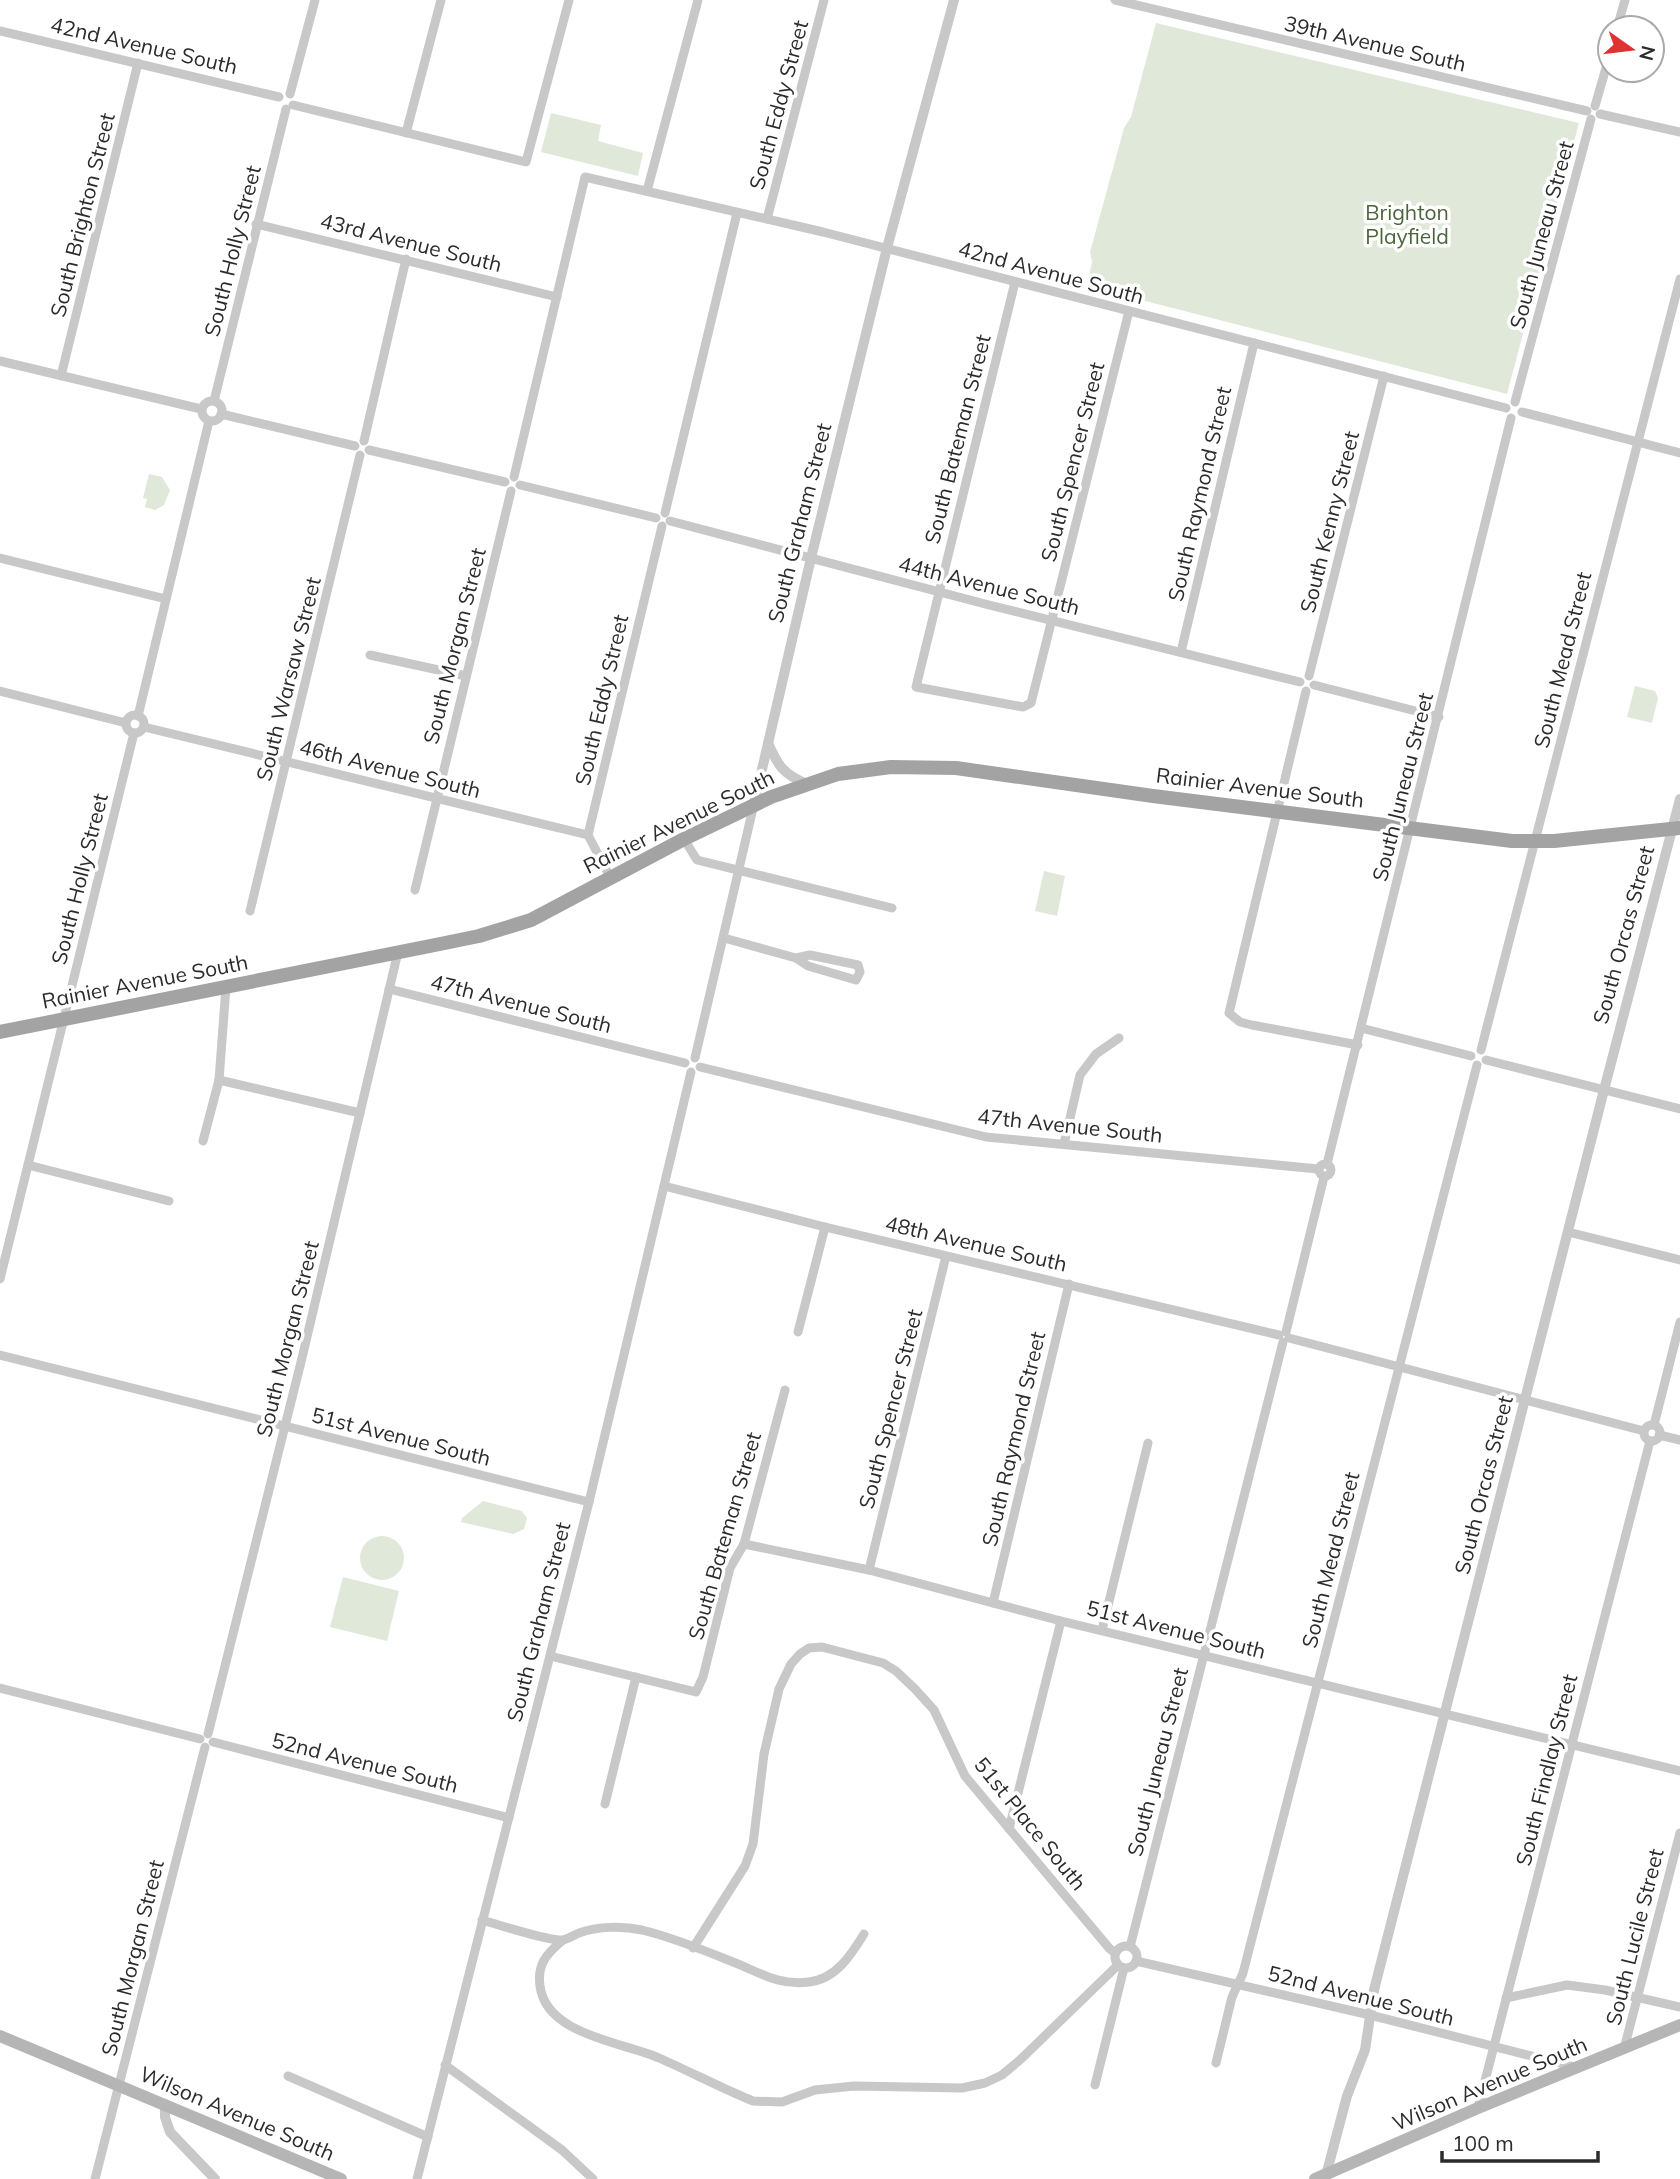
<svg xmlns="http://www.w3.org/2000/svg" width="1680" height="2179" font-family="Mulish,sans-serif">
	<style>
		.green { fill: #e0e9d9 }
		.lines { fill: none; stroke-linecap: round; stroke-linejoin: round }
		.minor { stroke: #c8c8c8; stroke-width: 9 }
		.tertiary { stroke: #c8c8c8; stroke-width: 10 }
		.secondary { stroke: #b5b5b5; stroke-width: 12 }
		.primary { stroke: #a3a3a3; stroke-width: 14 }
		.labels { text-anchor: middle; stroke-width: 7; stroke-linejoin: round; paint-order: stroke }
		.street-label { font-size: 21px; fill: #2b2b2b; stroke: #fff }
		.park-label { font-size: 21px; fill: #4b653b; stroke: #fff }
	</style>
	<rect width="100%" height="100%" fill="#fff"/>
	<g class="green">
		<path d="M1156 23 1579 123 1507 394 1087 286 1092 262 1090 252 1124 128 1131 117Z"/>
		<path d="M551 113 601 125 598 141 643 153 638 176 541 152Z"/>
		<path d="M149 474 162 477 170 490 164 505 155 510 145 507 147 499 143 498Z"/>
		<path d="M1635 686 1655 691 1658 698 1652 723 1627 717Z"/>
		<path d="M1044 871 1065 876 1057 916 1035 911Z"/>
		<path d="M483 1501 522 1511 527 1518 524 1529 513 1534 461 1522 462 1518Z"/>
		<circle cx="382" cy="1558" r="22"/>
		<path d="M343 1577 399 1591 387 1641 330 1627Z"/>
	</g>
	<g class="lines">
		<g class="minor">
			<path d="M1115 0 1587 111"/>
			<path d="M1617 28 1625 0"/>
			<path d="M0 31 279 97"/>
			<path d="M290 94 315 0"/>
			<path d="M293 105 526 162 569 0"/>
			<path d="M1595 106 1610 54"/>
			<path d="M1600 114 1680 132"/>
			<path d="M406 133 441 0"/>
			<path d="M647 191 698 0"/>
			<path d="M767 219 824 0"/>
			<path d="M256 224 557 297"/>
			<path d="M1015 282 916 687 1023 707 1031 703 1129 311"/>
			<path d="M0 361 201 409"/>
			<path d="M61 376 138 63"/>
			<circle cx="212" cy="411" r="10"/>
			<path d="M214 401 286 109"/>
			<path d="M1515 402 1591 119"/>
			<path d="M1522 412 1680 453"/>
			<path d="M221 414 355 446"/>
			<path d="M364 441 406 259"/>
			<path d="M369 450 505 482"/>
			<path d="M514 477 585 177 823 232 1506 408"/>
			<path d="M520 485 656 518"/>
			<path d="M665 513 737 213"/>
			<path d="M670 521 989 605 1300 682"/>
			<path d="M0 558 166 599"/>
			<path d="M1181 652 1254 343"/>
			<path d="M370 655 466 676"/>
			<path d="M1309 676 1384 376"/>
			<path d="M1314 685 1439 717"/>
			<path d="M0 691 126 723"/>
			<path d="M1306 691 1229 1013 1240 1022 1252 1025 1358 1045"/>
			<circle cx="135" cy="724" r="9"/>
			<path d="M138 716 209 421"/>
			<path d="M144 727 588 835"/>
			<path d="M684 839 697 860 892 908"/>
			<path d="M611 879 588 835 662 526"/>
			<path d="M415 890 511 491"/>
			<path d="M250 911 360 455"/>
			<path d="M724 938 796 958 810 955 858 965 860 972 856 980 808 966 796 958"/>
			<path d="M389 989 685 1063"/>
			<path d="M1361 1028 1471 1056"/>
			<path d="M1481 1050 1680 279"/>
			<path d="M695 1058 754 804"/>
			<path d="M1486 1060 1680 1109"/>
			<path d="M700 1067 986 1137 1318 1169"/>
			<path d="M219 1080 360 1113"/>
			<path d="M203 1141 219 1080 226 987"/>
			<path d="M1064 1144 1080 1075 1096 1054 1119 1038"/>
			<circle cx="1325" cy="1170" r="6"/>
			<path d="M1327 1164 1511 418"/>
			<path d="M28 1165 169 1201"/>
			<path d="M664 1186 825 1227 1279 1335"/>
			<path d="M1568 1232 1680 1260"/>
			<path d="M0 1279 134 733"/>
			<path d="M798 1332 825 1227"/>
			<path d="M1286 1332 1324 1177"/>
			<path d="M1289 1338 1644 1431"/>
			<path d="M0 1355 589 1502"/>
			<path d="M1654 1425 1680 1322"/>
			<circle cx="1652" cy="1433" r="8"/>
			<path d="M1659 1435 1680 1440"/>
			<path d="M744 1544 869 1570 1061 1621 1680 1771"/>
			<path d="M869 1570 946 1256"/>
			<path d="M993 1603 1069 1284"/>
			<path d="M1102 1630 1148 1443"/>
			<path d="M550 1656 696 1692 703 1677 730 1568 744 1544 785 1390"/>
			<path d="M0 1688 200 1739"/>
			<path d="M208 1734 302 1358 398 952"/>
			<path d="M213 1742 509 1818"/>
			<path d="M605 1804 636 1677"/>
			<path d="M1009 1829 1061 1621"/>
			<path d="M482 1920C503 1926 538 1938 559 1940 566 1941 573 1935 579 1933 598 1926 623 1926 642 1930 671 1937 701 1949 728 1960 758 1971 776 1986 809 1982 836 1979 851 1955 864 1934"/>
			<path d="M562 1941C546 1954 537 1965 540 1986 546 2035 623 2042 659 2058 691 2072 721 2088 753 2101L782 2102 815 2090 854 2086 962 2088 985 2083 1002 2075 1021 2059 1118 1965"/>
			<circle cx="1126" cy="1957" r="11"/>
			<path d="M1130 1947 1283 1342"/>
			<path d="M693 1948 745 1866 753 1844 764 1754 779 1689 791 1664 800 1654 809 1648 822 1647 883 1663 896 1671 915 1689 934 1710 965 1776 1109 1948 1115 1953"/>
			<path d="M1136 1961 1370 2015 1575 2067"/>
			<path d="M1506 1998 1567 1985 1605 1990 1680 2007"/>
			<path d="M1624 2049 1680 1833"/>
			<path d="M1216 2063 1232 1997 1243 1973 1477 1065"/>
			<path d="M445 2065 562 2150 593 2179"/>
			<path d="M288 2076 428 2137"/>
			<path d="M1095 2085 1124 1968"/>
			<path d="M1478 2108 1650 1441"/>
			<path d="M95 2179 205 1747"/>
			<path d="M417 2179 589 1502 691 1072"/>
		</g>
		<g class="tertiary">
			<path d="M768 743C778 766 783 774 807 784"/>
			<path d="M754 804 811 558 887 248 954 0"/>
			<path d="M165 2104V2117L170 2132 215 2179"/>
			<path d="M1325 2179 1347 2096 1365 2050 1374 1990 1604 1090 1680 799"/>
		</g>
		<g class="secondary">
			<path d="M0 2036 341 2179"/>
			<path d="M1315 2179 1478 2108 1680 2025"/>
		</g>
		<path class="primary" d="M0 1032 440 944 479 936 531 920 684 839 771 797 838 774 891 767 956 768 1153 796 1512 841H1554L1680 828"/>
	</g>
	<g class="labels">
		<g class="street-label">
			<text transform="translate(1375 44) rotate(13)" y="7">39th Avenue South</text>
			<text transform="translate(144 46) rotate(13)" y="7">42nd Avenue South</text>
			<text transform="translate(779 105) rotate(-75)" y="7">South Eddy Street</text>
			<text transform="translate(83 215) rotate(-76)" y="7">South Brighton Street</text>
			<text transform="translate(1542 235) rotate(-75)" y="7">South Juneau Street</text>
			<text transform="translate(411 243) rotate(14)" y="7">43rd Avenue South</text>
			<text transform="translate(233 251) rotate(-76)" y="7">South Holly Street</text>
			<text transform="translate(1051 273) rotate(15)" y="7">42nd Avenue South</text>
			<text transform="translate(958 439) rotate(-76)" y="7">South Bateman Street</text>
			<text transform="translate(1073 462) rotate(-76)" y="7">South Spencer Street</text>
			<text transform="translate(1200 494) rotate(-77)" y="7">South Raymond Street</text>
			<text transform="translate(1330 522) rotate(-76)" y="7">South Kenny Street</text>
			<text transform="translate(800 523) rotate(-76)" y="7">South Graham Street</text>
			<text transform="translate(989 586) rotate(14)" y="7">44th Avenue South</text>
			<text transform="translate(455 646) rotate(-76)" y="7">South Morgan Street</text>
			<text transform="translate(1563 660) rotate(-76)" y="7">South Mead Street</text>
			<text transform="translate(289 679) rotate(-76)" y="7">South Warsaw Street</text>
			<text transform="translate(602 700) rotate(-77)" y="7">South Eddy Street</text>
			<text transform="translate(390 769) rotate(14)" y="7">46th Avenue South</text>
			<text transform="translate(1403 787) rotate(-76)" y="7">South Juneau Street</text>
			<text transform="translate(1260 788) rotate(7)" y="7">Rainier Avenue South</text>
			<text transform="translate(679 822) rotate(-26)" y="7">Rainier Avenue South</text>
			<text transform="translate(80 879) rotate(-76)" y="7">South Holly Street</text>
			<text transform="translate(1624 935) rotate(-75)" y="7">South Orcas Street</text>
			<text transform="translate(145 982) rotate(-11)" y="7">Rainier Avenue South</text>
			<text transform="translate(521 1004) rotate(14)" y="7">47th Avenue South</text>
			<text transform="translate(1070 1126) rotate(6)" y="7">47th Avenue South</text>
			<text transform="translate(976 1244) rotate(13)" y="7">48th Avenue South</text>
			<text transform="translate(288 1339) rotate(-76)" y="7">South Morgan Street</text>
			<text transform="translate(891 1409) rotate(-76)" y="7">South Spencer Street</text>
			<text transform="translate(401 1437) rotate(14)" y="7">51st Avenue South</text>
			<text transform="translate(1014 1439) rotate(-77)" y="7">South Raymond Street</text>
			<text transform="translate(1484 1485) rotate(-76)" y="7">South Orcas Street</text>
			<text transform="translate(725 1536) rotate(-74)" y="7">South Bateman Street</text>
			<text transform="translate(1331 1560) rotate(-76)" y="7">South Mead Street</text>
			<text transform="translate(539 1622) rotate(-76)" y="7">South Graham Street</text>
			<text transform="translate(1176 1630) rotate(14)" y="7">51st Avenue South</text>
			<text transform="translate(1158 1762) rotate(-76)" y="7">South Juneau Street</text>
			<text transform="translate(365 1763) rotate(14)" y="7">52nd Avenue South</text>
			<text transform="translate(1547 1770) rotate(-76)" y="7">South Findlay Street</text>
			<text transform="translate(1030 1824) rotate(51)" y="7">51st Place South</text>
			<text transform="translate(1635 1937) rotate(-76)" y="7">South Lucile Street</text>
			<text transform="translate(133 1958) rotate(-76)" y="7">South Morgan Street</text>
			<text transform="translate(1361 1996) rotate(14)" y="7">52nd Avenue South</text>
			<text transform="translate(1490 2084) rotate(-23)" y="7">Wilson Avenue South</text>
			<text transform="translate(237 2114) rotate(23)" y="7">Wilson Avenue South</text>
		</g>
		<g class="park-label">
			<text x="1407" y="220">Brighton<tspan x="1407" dy="24">Playfield</tspan></text>
		</g>
	</g>
	<g transform="translate(1631 49) rotate(104)"><circle r="33" fill="#ffffff" stroke="#aaaaaa" stroke-width="2"/>
	<path d="M0-5L12 26L0 18L-12 26Z" fill="#df3331"/>
	<text y="-10" font-size="19" font-weight="bold" text-anchor="middle" fill="#2b2b2b">N</text>
	</g>
	<path d="M1442 2151v10h156v-10" fill="none" stroke="#2b2b2b" stroke-width="3.5"/>
	<text x="1452" y="2151" font-size="21" fill="#2b2b2b" stroke="#ffffff" stroke-width="5" paint-order="stroke">100 m</text>
</svg>
